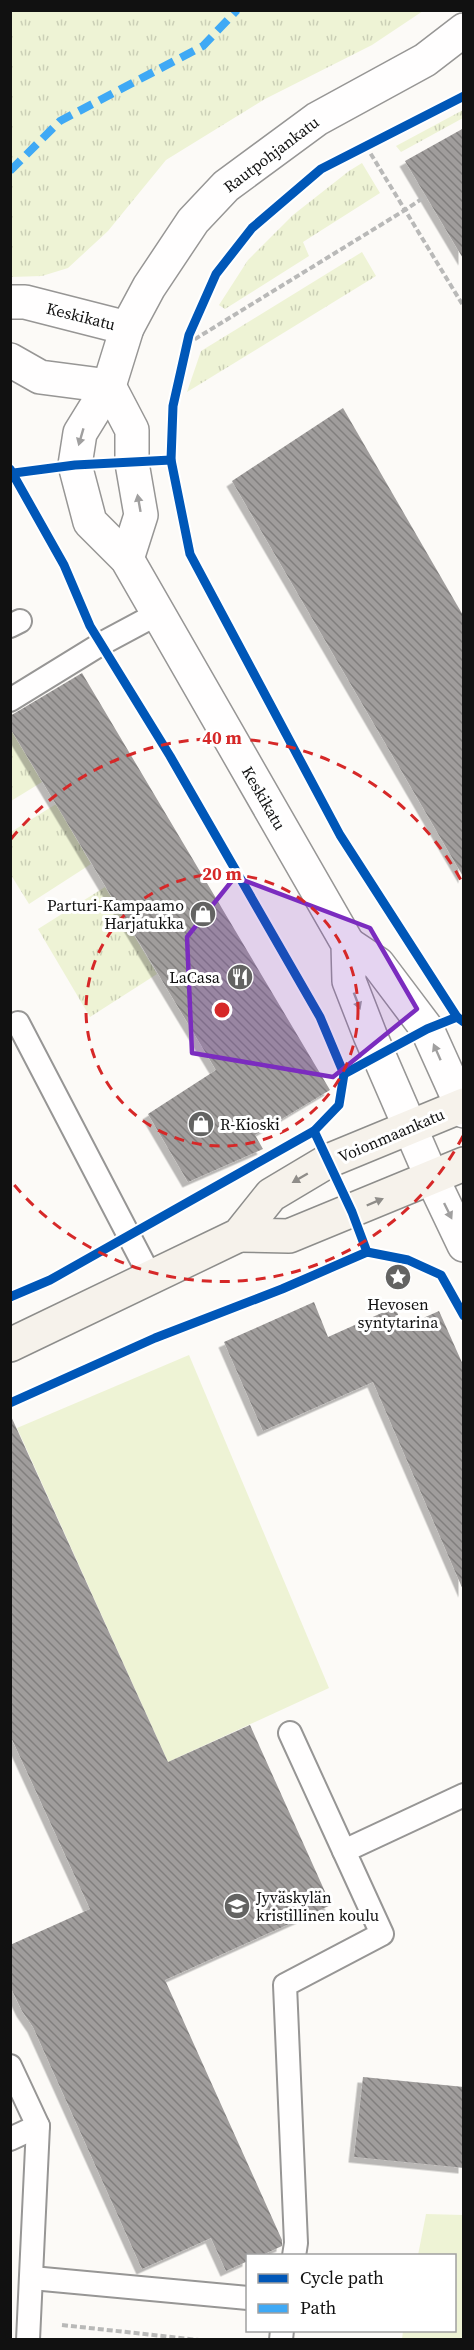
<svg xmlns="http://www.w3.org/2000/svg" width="474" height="2350" font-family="'Source Serif 4',serif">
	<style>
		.grass { fill: url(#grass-tufts) }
		.park { fill: #eef3d5 }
		.building { fill: url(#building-back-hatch); filter: url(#shadow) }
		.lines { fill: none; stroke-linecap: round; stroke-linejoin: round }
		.service-casing { stroke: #979695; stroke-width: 26 }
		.tertiary-casing { stroke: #979695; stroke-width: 36 }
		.secondary-casing { stroke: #8d8d8b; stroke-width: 36 }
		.path { stroke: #b9b9b8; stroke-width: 4; stroke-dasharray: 6 3; stroke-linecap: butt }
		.service { stroke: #fffefe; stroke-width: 22 }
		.tertiary { stroke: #fffefe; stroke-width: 33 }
		.secondary { stroke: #f6f2eb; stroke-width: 33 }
		.quiet { stroke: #3fa9f5; stroke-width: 8; stroke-dasharray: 15 8; stroke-linecap: butt }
		.cycleway-casing { stroke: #fff; stroke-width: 13 }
		.cycleway { stroke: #0057b8; stroke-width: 9 }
		.oneway { fill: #a09f9f }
		.oneway2 { fill: #8f8d89 }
		.marked { fill: #7b2cbf; fill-opacity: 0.2; stroke: #7b2cbf; stroke-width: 4.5; stroke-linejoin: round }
		.ring { fill: none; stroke: #d62828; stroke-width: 3; stroke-dasharray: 10 8 }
		.labels { text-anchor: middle; stroke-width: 6; stroke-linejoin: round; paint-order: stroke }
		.street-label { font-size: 16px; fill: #111; stroke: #fff }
		.poi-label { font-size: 16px; fill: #111; stroke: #fff; text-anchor: end }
		.centre { fill: #d62828; stroke: #fff; stroke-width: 3 }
		.ring-label { font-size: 18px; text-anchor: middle; font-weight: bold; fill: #d62828; stroke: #fff; stroke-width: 6; stroke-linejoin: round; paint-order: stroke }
	</style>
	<defs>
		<pattern id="grass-tufts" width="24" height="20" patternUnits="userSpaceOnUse" patternTransform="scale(1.5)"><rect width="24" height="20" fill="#eef3d5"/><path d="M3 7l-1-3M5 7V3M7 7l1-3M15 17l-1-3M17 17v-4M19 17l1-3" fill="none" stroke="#cbcfb6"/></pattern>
		<pattern id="building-back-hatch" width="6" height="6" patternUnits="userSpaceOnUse" patternTransform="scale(1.5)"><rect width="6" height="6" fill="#a09d9c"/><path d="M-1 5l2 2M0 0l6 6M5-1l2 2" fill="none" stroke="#817f7e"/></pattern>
		<filter id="shadow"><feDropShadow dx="-5.5" dy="5.5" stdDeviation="0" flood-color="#0004"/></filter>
	</defs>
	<rect width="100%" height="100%" fill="#fcfaf7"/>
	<g class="grass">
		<path d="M10 11 11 10 423 11 372 45 265 99 166 160 108 231 68 268 42 276 11 277Z"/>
		<path d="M463 110V118L401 152 396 146Z"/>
		<path d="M362 163 380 193 303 242 309 256 225 309 219 305 248 260 293 215 349 171Z"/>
		<path d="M362 252 376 276 187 392 201 351Z"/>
		<path d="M10 728 42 782 11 801H10Z"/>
		<path d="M56 804 91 864 29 904 11 875V832Z"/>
		<path d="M105 887 157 974 90 1017 38 929Z"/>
	</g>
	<g class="park">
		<path d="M189 1355 329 1688 168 1762 17 1428Z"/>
		<path d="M426 2214 463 2215V2339H402L403 2331 454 2330V2256L418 2255Z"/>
	</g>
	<g class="building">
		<path d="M464 128V260L405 161Z"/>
		<path d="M343 408 464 617V878L232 481Z"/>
		<path d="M82 673 330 1090 255 1135 263 1149 188 1182 148 1114 216 1070 10 728V716Z"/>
		<path d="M314 1302 328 1337 395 1307 403 1327 439 1311 464 1367V1592L373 1382 263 1431 224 1342Z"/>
		<path d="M10 1414 168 1762 250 1725 331 1905 165 1980 282 2240V2246L260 2256H248V2261L226 2271 211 2238 142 2269 33 2027 22 2011 10 1986V1945L90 1909 10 1735Z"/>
		<path d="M363 2077 464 2087V2168L354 2157Z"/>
	</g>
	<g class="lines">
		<defs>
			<g id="service">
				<path d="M10 626 20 621"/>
				<path d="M10 700 101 644 157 614"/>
				<path d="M18 1023 151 1278"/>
				<path d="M290 1733 344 1851"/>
				<path d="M10 2066 38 2126 28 2340"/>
				<path d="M10 2139 38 2126"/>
				<path d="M294 2256 296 2243 285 1985 382 1934 344 1851 464 1795"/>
				<path d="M32 2278 248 2298"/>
				<path d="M281 2340 282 2330"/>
			</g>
			<g id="tertiary">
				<path d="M464 30 425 60 317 119 226 186 193 221 149 287 127 328 109 386 80 433 75 465 90 522 127 559 348 944 349 981 370 1035 432 1178 464 1245"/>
				<path d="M10 302H25L127 328"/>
				<path d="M10 360 40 377 109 386"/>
				<path d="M109 386 132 430V463L141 515 127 559"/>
				<path d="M348 944 378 964 427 1029 464 1111"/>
			</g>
			<g id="secondary">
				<path d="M239 1235 289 1236 464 1164"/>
				<path d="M10 1345 239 1235 271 1195 328 1161 464 1105"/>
			</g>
		</defs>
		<use href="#service" class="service-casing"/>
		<use href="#tertiary" class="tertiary-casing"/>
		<use href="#secondary" class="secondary-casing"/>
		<g class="path">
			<path d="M366 146 405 210 426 196"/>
			<path d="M187 344 405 210 464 307"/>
			<path d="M62 2325 199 2340"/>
		</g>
		<use href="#service" class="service"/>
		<use href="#tertiary" class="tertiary"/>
		<use href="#secondary" class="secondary"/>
		<path class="quiet" d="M10 171 60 121 203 46 237 10"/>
		<defs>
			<g id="cycleway">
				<path d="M10 469 64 565 90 626 170 756 320 1017 344 1074"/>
				<path d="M14 473 75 465 171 460"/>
				<path d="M457 1017 340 835 190 554 171 460 173 406 189 335 216 274 252 228 321 169 464 96"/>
				<path d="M314 1131 352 1212 367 1252"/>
				<path d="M10 1297 50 1280 314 1131 339 1105 344 1074 427 1029 457 1017 464 1022"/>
				<path d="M10 1403 155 1338 282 1289 367 1252 408 1260 441 1275 464 1316"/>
			</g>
		</defs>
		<use href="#cycleway" class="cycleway-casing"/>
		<use href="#cycleway" class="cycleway"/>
	</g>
	<defs><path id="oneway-solid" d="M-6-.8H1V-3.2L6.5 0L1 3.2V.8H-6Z" transform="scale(1.5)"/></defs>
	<g class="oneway">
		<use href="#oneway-solid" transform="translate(81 437) rotate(106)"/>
		<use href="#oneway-solid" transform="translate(139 503) rotate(-100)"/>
		<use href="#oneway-solid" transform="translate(357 1001) rotate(69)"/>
		<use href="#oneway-solid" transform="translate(437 1052) rotate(-114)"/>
		<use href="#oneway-solid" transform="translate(448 1211) rotate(64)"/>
	</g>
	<g class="oneway2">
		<use href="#oneway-solid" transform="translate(300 1178) rotate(150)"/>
		<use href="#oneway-solid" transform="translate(375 1202) rotate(-23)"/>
	</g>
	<path class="marked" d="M235 877 370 928 417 1009 333 1077 192 1053 187 937Z"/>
	<g class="ring">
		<circle cx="222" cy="1010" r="136"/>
		<path d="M463 1136A272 272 0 0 1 11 1181M11 839A272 272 0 0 1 463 884"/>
	</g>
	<defs>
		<symbol id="shop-disc" viewBox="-11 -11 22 22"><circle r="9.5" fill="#636362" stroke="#fff"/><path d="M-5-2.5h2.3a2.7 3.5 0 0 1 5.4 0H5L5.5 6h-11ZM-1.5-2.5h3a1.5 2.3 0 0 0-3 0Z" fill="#fff"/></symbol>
		<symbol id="restaurant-disc" viewBox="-11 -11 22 22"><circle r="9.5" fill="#636362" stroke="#fff"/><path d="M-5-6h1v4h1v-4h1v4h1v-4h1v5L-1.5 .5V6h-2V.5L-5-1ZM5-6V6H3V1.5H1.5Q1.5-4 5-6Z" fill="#fff"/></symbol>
		<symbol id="sight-disc" viewBox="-11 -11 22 22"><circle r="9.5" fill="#636362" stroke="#fff"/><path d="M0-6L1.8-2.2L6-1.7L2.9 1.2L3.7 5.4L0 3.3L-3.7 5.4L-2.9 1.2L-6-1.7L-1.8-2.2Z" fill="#fff"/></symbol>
		<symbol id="school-disc" viewBox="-11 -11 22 22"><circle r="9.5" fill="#636362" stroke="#fff"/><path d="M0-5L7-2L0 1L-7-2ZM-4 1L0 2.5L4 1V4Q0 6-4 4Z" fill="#fff"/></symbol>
	</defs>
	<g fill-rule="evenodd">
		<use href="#shop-disc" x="188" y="899" width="30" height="30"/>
		<use href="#restaurant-disc" x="225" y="962" width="30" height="30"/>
		<use href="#shop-disc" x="186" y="1109" width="30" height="30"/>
		<use href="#sight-disc" x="383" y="1262" width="30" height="30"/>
		<use href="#school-disc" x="222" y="1891" width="30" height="30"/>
	</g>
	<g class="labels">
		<g class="street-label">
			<text transform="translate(271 154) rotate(-37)" y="6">Rautpohjankatu</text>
			<text transform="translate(81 316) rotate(14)" y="6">Keskikatu</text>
			<text transform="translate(264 798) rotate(60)" y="6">Keskikatu</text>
			<text transform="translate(391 1135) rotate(-23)" y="6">Voionmaankatu</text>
		</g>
		<g class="poi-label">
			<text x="184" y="911">Parturi-Kampaamo<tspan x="184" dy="18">Harjatukka</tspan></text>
			<text x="220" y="983">LaCasa</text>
			<text x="220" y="1130" text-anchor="start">R-Kioski</text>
			<text x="398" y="1310" text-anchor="middle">Hevosen<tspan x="398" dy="18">syntytarina</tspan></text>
			<text x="256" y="1903" text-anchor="start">Jyväskylän<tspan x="256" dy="18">kristillinen koulu</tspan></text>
		</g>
	</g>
	<circle cx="222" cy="1010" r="9" class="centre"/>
	<g class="ring-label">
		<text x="222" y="744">40 m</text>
		<text x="222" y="880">20 m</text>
	</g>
	<rect width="474" height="2350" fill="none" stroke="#111111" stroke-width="24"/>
	<rect x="246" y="2254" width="210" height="78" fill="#ffffff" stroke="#a0a0a0" stroke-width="1.5"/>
	<rect x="258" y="2274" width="30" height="9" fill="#0057b8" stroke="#a0a0a0" stroke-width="1.5"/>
	<text x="300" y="2284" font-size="18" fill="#111111">Cycle path</text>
	<rect x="258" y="2304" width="30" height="9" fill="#3fa9f5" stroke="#a0a0a0" stroke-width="1.5"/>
	<text x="300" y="2314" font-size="18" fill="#111111">Path</text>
</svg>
